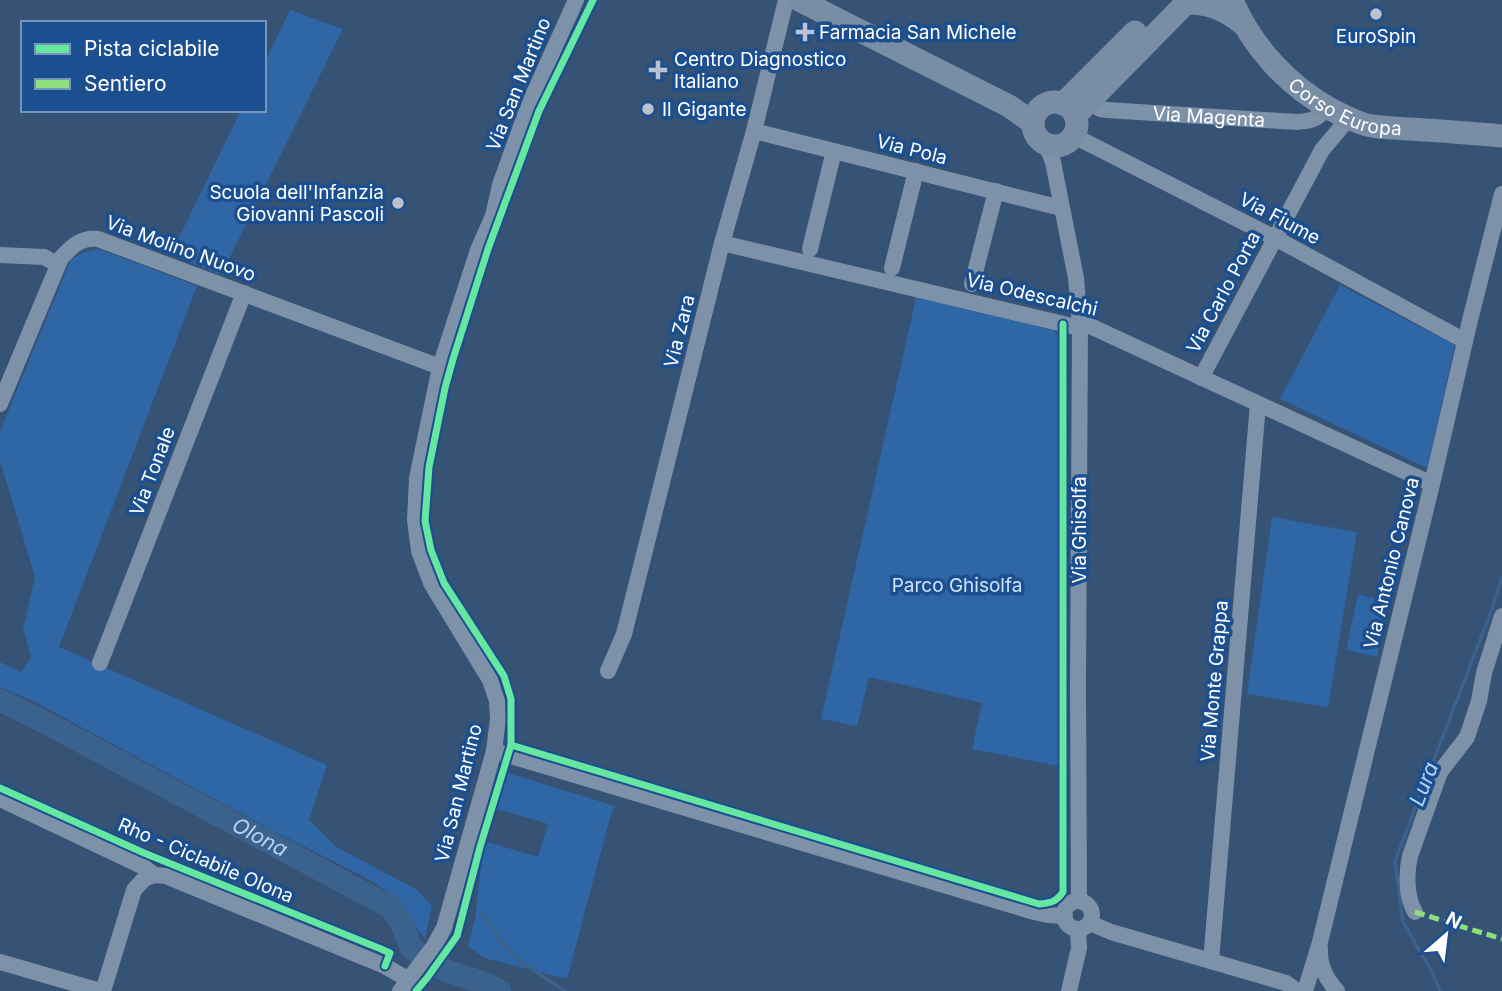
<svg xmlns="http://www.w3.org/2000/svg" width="1502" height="991" font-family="Inter,sans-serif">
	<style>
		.green { fill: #2f66a5 }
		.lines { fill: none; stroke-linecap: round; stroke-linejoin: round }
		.stream { stroke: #3b618d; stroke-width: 3.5 }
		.river { stroke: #3b618d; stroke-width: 23 }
		.street { stroke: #7d92a8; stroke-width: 16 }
		.secondary { stroke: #798da4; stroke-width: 23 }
		.quiet { stroke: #8de07e; stroke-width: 5; stroke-dasharray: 10 5; stroke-linecap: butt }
		.cycleway-casing { stroke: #1b4f8f; stroke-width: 11 }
		.cycleway { stroke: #66e7a1; stroke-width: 7 }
		.poi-dot { fill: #b9c2ce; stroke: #1b4f8f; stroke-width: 2.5 }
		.labels { text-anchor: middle; stroke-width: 7; stroke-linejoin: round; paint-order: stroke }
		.poi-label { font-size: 19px; fill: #fff; stroke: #1b4f8f; text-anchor: start }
		.street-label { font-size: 19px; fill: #fff; stroke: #1b4f8f }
		.park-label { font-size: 19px; fill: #cfe3fa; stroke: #1b4f8f }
		.water-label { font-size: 21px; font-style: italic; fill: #b5d3f5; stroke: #1b4f8f }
	</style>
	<rect width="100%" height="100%" fill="#365274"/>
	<g class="green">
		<path d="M290 10 343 29 221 275 171 254 241 110H264V64Z"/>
		<path d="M99 249 197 286 59 647 327 765 309 820 335 846 417 890 432 906 425 939 393 896 372 881 270 829 35 702 0 687V662L21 672 31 657 23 629 35 577 0 461V431L71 259 82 253Z"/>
		<path d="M1340 285 1455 345 1427 468 1280 399Z"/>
		<path d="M917 294 1053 330 1062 341 1058 766 972 749 982 703 869 677 857 726 821 719Z"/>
		<path d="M1272 517 1357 532 1328 707 1247 694Z"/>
		<path d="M1358 594 1388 602 1377 657 1346 650Z"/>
		<path d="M505 772 615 806 611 814 567 979 484 958 468 946 475 919 484 841 538 857 548 824 494 808Z"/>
	</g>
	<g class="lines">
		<g class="stream">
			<path d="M482 913 501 941 517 959 565 991"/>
			<path d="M1440 991 1432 972 1403 922 1395 861 1492 609 1502 577"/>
		</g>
		<path class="river" id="s1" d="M0 700 54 727 390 907 401 922 412 949 447 971 484 983 500 991"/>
		<g class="street">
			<path id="s2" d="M1090 101 1100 109 1107 110 1297 122C1313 121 1317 119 1328 107"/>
			<path d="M754 131 1061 208"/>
			<path d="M1074 136 1275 238 1465 341"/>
			<path d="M1046 144 1053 162 1076 278 1080 325 1078 687 1079 901"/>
			<path d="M722 243 1072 326H1090L1432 484"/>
			<path d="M810 249 834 151"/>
			<path d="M0 255 44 257 58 265"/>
			<path d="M892 268 916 171"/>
			<path d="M972 284 996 191"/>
			<path d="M1201 378 1322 150 1349 118"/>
			<path d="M0 404 61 258C72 246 81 237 98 239L440 367"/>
			<path d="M100 663 244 293"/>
			<path d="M608 671 624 634 722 243 754 131 786 0"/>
			<path d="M494 751 1034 912 1048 915 1065 916"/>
			<path d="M0 799 144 867 154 875 166 876 385 966 409 980"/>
			<circle cx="1078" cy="915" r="14"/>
			<path d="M1415 912C1406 897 1406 873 1410 856L1440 772 1467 737 1479 701 1484 673 1502 616"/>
			<path d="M1090 923 1111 932 1286 983 1297 991"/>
			<path d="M1320 948C1319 965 1326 979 1337 991"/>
			<path d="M1211 961 1258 404"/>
			<path d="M0 962 100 991"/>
			<path d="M103 991 134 890 144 879 154 875"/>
			<path d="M400 991 434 946 444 928 494 751 498 719 497 701 490 680 431 583 419 551 415 520 417 478 440 367 478 250 493 216 500 185 529 104 576 0"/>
			<path d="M1069 991 1079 948 1078 929"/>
			<path d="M1305 991 1320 942 1432 484 1470 320 1502 194"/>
		</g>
		<g class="secondary">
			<path d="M799 0 1009 106 1033 123"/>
			<path id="s3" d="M1232 0C1252 47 1288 86 1332 110 1345 116 1358 124 1372 126 1385 128 1398 128 1410 129 1441 131 1471 133 1502 136"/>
			<path d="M1184 4C1205 0 1227 11 1243 24"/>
			<circle cx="1055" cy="124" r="22"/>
			<path d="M1063 104 1135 32"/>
			<path d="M1075 116 1189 0"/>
		</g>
		<path class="quiet" d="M1415 912 1502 939"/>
		<defs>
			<g id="cycleway">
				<path d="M511 745 1039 904C1051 903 1056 902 1063 892V324"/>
				<path d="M0 788 144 853 381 949 390 953 385 966"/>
				<path d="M416 991 427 978 457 936 480 847 511 745V699L504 676 444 583 431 550 425 521 429 467 445 388 453 359 488 249 539 111 593 0"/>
			</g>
		</defs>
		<use href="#cycleway" class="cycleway-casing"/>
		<use href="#cycleway" class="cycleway"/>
	</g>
	<g class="poi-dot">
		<circle cx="1376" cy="14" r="7"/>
		<path d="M801.5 21.5h7v7h7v7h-7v7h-7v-7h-7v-7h7z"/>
		<path d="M654.5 59.5h7v7h7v7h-7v7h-7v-7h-7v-7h7z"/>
		<circle cx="648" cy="109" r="7"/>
		<circle cx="398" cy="203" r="7"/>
	</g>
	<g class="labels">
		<g class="poi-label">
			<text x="819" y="39">Farmacia San Michele</text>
			<text x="1376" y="43" text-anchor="middle">EuroSpin</text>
			<text x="674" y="66">Centro Diagnostico<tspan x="674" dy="22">Italiano</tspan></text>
			<text x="662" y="116">Il Gigante</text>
			<text x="384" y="199" text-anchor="end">Scuola dell'Infanzia<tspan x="384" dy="22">Giovanni Pascoli</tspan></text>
		</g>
		<g class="street-label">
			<text transform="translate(518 84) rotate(-68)" y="7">Via San Martino</text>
			<text dy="7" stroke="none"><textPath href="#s3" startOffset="163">Corso Europa</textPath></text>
			<text dy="7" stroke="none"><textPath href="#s2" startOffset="122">Via Magenta</textPath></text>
			<text transform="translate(912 149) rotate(14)" y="7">Via Pola</text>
			<text transform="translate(1280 218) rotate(28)" y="7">Via Fiume</text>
			<text transform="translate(181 248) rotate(20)" y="7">Via Molino Nuovo</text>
			<text transform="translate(1223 292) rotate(-62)" y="7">Via Carlo Porta</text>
			<text transform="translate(1032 294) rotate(13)" y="7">Via Odescalchi</text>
			<text transform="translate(679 331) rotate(-76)" y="7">Via Zara</text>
			<text transform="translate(152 471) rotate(-69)" y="7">Via Tonale</text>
			<text transform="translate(1079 530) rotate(-90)" y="7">Via Ghisolfa</text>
			<text transform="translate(1391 563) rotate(-76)" y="7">Via Antonio Canova</text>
			<text transform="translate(1214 681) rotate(-85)" y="7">Via Monte Grappa</text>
			<text transform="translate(458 793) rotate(-76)" y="7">Via San Martino</text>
			<text transform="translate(206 860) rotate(23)" y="7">Rho - Ciclabile Olona</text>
		</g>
		<g class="park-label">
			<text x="957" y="592">Parco Ghisolfa</text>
		</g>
		<g class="water-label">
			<text transform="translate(1424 784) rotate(-69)" y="7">Lura</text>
			<text dy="7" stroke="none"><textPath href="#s1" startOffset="294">Olona</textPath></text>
		</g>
	</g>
	<rect x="21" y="21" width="245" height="91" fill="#1b4f8f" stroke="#7695bc" stroke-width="2"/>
	<rect x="35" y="44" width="35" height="10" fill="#66e7a1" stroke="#7695bc" stroke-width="2"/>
	<text x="84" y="56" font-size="21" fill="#ffffff">Pista ciclabile</text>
	<rect x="35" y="79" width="35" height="10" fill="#8de07e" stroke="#7695bc" stroke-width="2"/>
	<text x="84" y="91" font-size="21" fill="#ffffff">Sentiero</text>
	<g transform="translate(1446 935) rotate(28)" stroke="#1b4f8f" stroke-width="5" paint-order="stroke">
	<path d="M0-5L12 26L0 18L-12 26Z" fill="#ffffff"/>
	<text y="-10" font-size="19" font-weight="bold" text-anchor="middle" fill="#ffffff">N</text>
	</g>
</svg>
